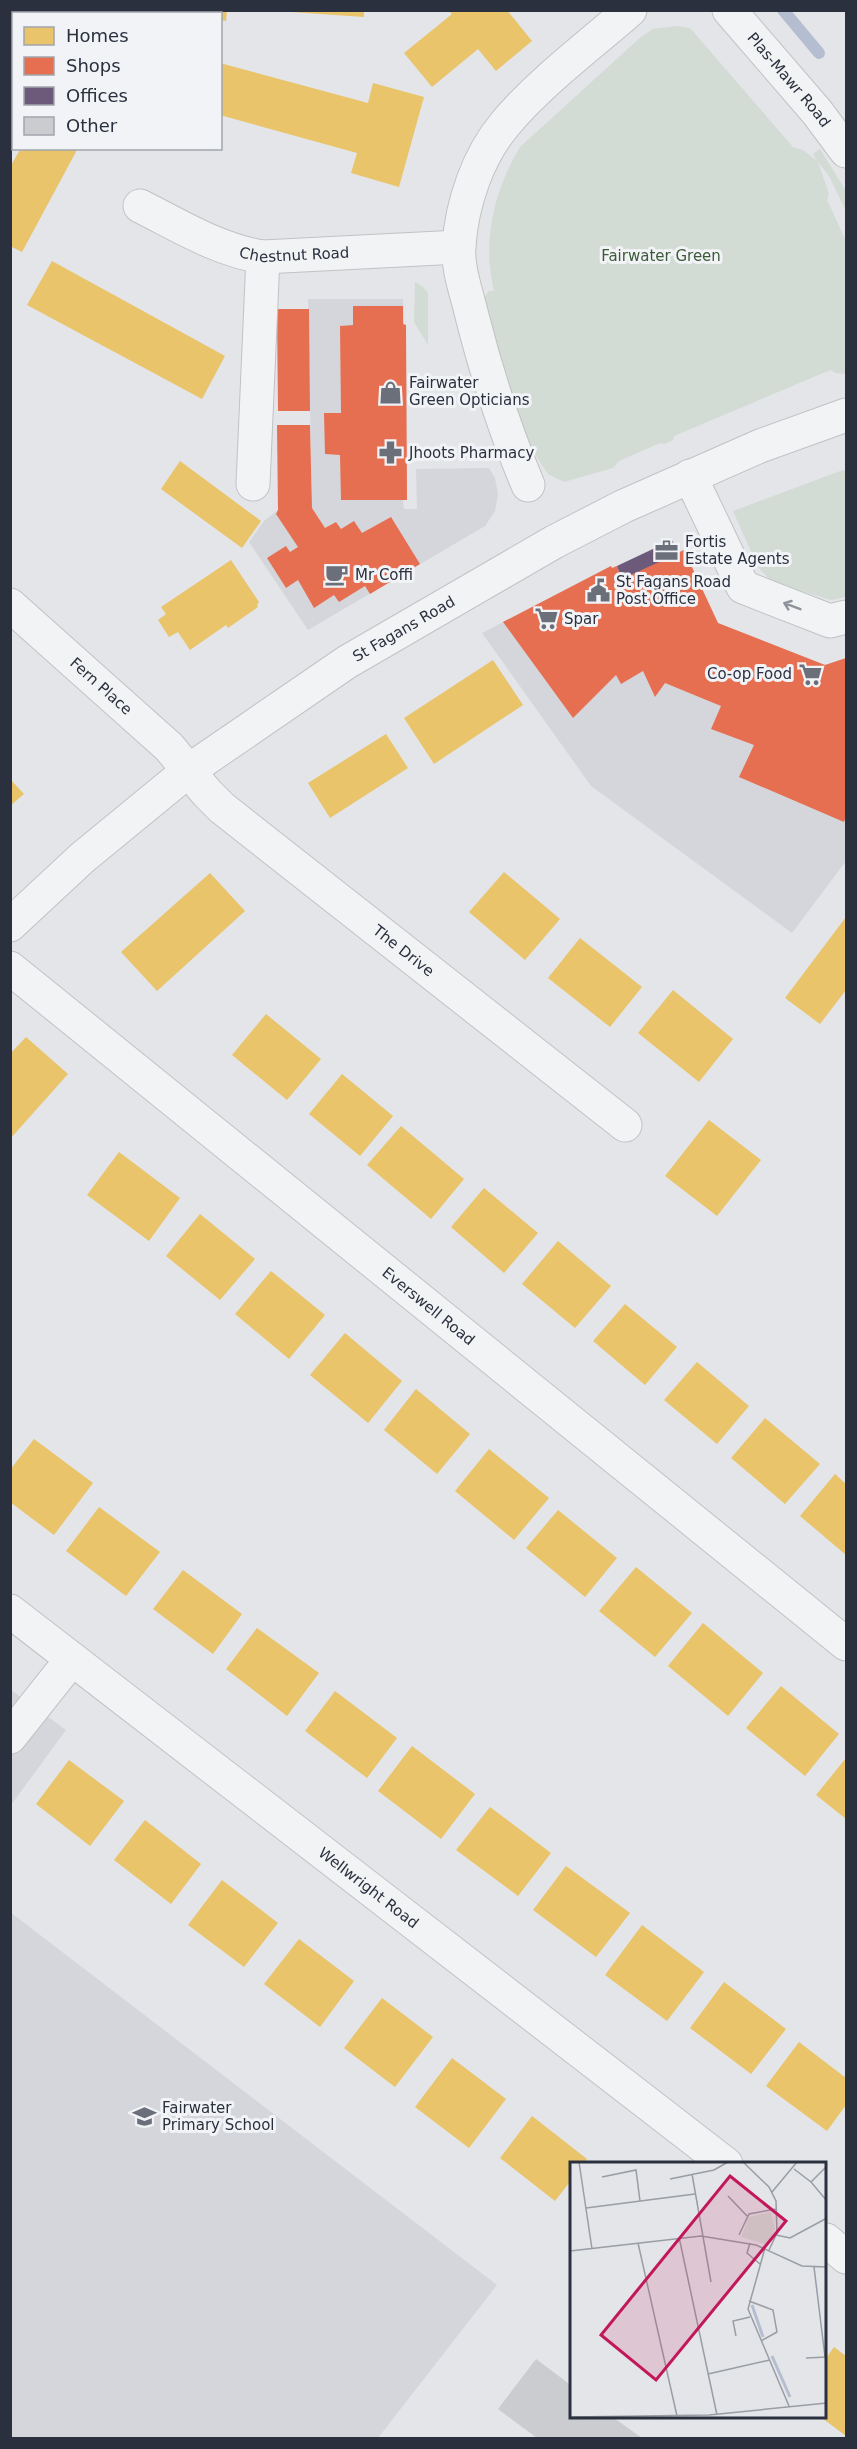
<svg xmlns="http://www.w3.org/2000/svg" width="857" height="2449" font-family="'DejaVu Sans',sans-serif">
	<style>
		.built { fill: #d4d6db }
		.green { fill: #d2dbd4 }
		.homes { fill: #e9c46a }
		.shops { fill: #e76f51 }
		.offices { fill: #6d597a }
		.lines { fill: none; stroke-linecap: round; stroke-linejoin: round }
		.stream { stroke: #b4bed0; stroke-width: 12 }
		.building { fill: #caccd0 }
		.minor-casing { stroke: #c0c2c4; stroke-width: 35 }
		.minor { stroke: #f2f3f4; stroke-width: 33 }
		.oneway { stroke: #8e929a }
		.labels { text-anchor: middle; stroke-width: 6; stroke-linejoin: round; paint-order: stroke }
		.street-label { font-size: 15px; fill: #2b303f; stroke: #f1f3f6 }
		.park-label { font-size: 15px; fill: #3c5a39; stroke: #f1f3f6 }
		.poi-label { font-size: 15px; fill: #2b303f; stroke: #f1f3f6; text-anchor: start }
		.inset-river { fill: none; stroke: #b4bed0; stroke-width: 3 }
		.inset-road { fill: none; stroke: #999da4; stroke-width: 1.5 }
		.view { fill: #c2185b; fill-opacity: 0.15; stroke: #c2185b; stroke-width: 3 }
		.inset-edge { fill: none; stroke: #2b303f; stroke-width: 3 }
	</style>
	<rect width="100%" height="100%" fill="#e3e5e8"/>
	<g class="built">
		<path d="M308 299H403L406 369 407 500H403L404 509H417L416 469 489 468 495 478 498 494 495 511 485 526 308 630 249 542 264 521 278 510 312 508Z"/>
		<path d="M672 540 679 552 684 550 718 623 825 665 846 658V861L792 933 591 786 482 633 611 566 612 568Z"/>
		<path d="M11 1690 66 1730 11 1805Z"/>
		<path d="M10 1912 497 2285 378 2438H11Z"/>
	</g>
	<g class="green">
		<path d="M677 26 690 28 793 147 803 150 817 161 813 154 820 149 846 191V211L829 176 818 162 829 194 827 200 846 241V374L835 373 831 370 823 373 674 436 673 440 664 444 660 443 619 461 613 468 564 482 548 474 530 447 497 356 483 299 489 291H494C482 240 494 191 520 147L642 36 653 29Z"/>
		<path d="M415 282 423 287 428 293V345L414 322Z"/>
		<path d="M843 470 846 472V597L831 600 772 582 758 567 733 511Z"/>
	</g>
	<g class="homes">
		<path d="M193 10H227L226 21 220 20V14H192Z"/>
		<path d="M291 10H364V17L291 12Z"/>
		<path d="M448 10H507L532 41 496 71 478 49 432 87 404 53 452 14Z"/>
		<path d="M220 63 368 103 373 83 424 97 399 187 351 173 357 153 220 115Z"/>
		<path d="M21 148H78L22 252 10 246V167Z"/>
		<path d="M52 261 225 356 202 399 27 305Z"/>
		<path d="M180 461 261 521 242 548 161 489Z"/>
		<path d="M231 560 259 602 257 605 258 607 228 628 226 625 190 650 178 632 169 637 158 620 166 614 161 607Z"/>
		<path d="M493 660 523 705 434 764 404 718Z"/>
		<path d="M386 734 408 768 330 818 308 783Z"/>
		<path d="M10 779 24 794 10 806Z"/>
		<path d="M504 872 560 919 525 960 469 912Z"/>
		<path d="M210 873 245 911 157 991 121 952Z"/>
		<path d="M846 917V990L820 1024 785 998Z"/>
		<path d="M580 938 642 987 610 1027 548 978Z"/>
		<path d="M673 990 733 1039 699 1082 638 1033Z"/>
		<path d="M266 1014 321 1059 287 1100 232 1055Z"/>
		<path d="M26 1037 68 1074 10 1139V1054Z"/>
		<path d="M342 1074 393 1116 360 1156 309 1114Z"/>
		<path d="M709 1120 761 1160 717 1216 665 1176Z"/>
		<path d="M401 1126 464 1179 431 1219 367 1165Z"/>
		<path d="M119 1152 180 1198 149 1241 87 1195Z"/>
		<path d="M484 1188 538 1233 504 1273 451 1227Z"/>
		<path d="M200 1214 255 1259 220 1300 166 1256Z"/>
		<path d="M558 1241 611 1286 575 1328 522 1284Z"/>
		<path d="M271 1271 325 1315 289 1359 235 1314Z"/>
		<path d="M625 1304 677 1347 645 1385 593 1341Z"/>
		<path d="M345 1333 402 1381 368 1423 310 1375Z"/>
		<path d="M697 1362 749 1406 717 1444 664 1400Z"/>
		<path d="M416 1389 470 1434 437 1474 384 1430Z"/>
		<path d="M765 1418 820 1464 785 1504 731 1458Z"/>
		<path d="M34 1439 93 1483 54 1535 10 1502V1470Z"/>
		<path d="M489 1449 549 1498 514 1540 455 1491Z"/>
		<path d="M835 1474 846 1484V1555L800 1516Z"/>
		<path d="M99 1507 160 1552 126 1596 66 1551Z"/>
		<path d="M558 1510 617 1558 585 1597 526 1548Z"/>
		<path d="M636 1567 692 1613 655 1657 599 1611Z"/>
		<path d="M183 1570 242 1614 213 1654 153 1609Z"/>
		<path d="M703 1623 763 1673 728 1716 668 1666Z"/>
		<path d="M257 1628 319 1673 287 1716 226 1669Z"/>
		<path d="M781 1686 839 1734 805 1776 746 1728Z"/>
		<path d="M335 1691 397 1738 367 1778 305 1731Z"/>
		<path d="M412 1746 475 1794 441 1839 378 1791Z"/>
		<path d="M846 1758V1819L816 1795Z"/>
		<path d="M69 1760 124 1801 90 1846 36 1804Z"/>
		<path d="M490 1807 551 1853 518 1896 456 1850Z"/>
		<path d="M145 1820 201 1864 171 1904 114 1860Z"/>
		<path d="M566 1866 630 1913 596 1957 533 1910Z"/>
		<path d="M222 1880 278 1923 244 1967 188 1925Z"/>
		<path d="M642 1925 704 1972 667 2021 605 1975Z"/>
		<path d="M299 1939 354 1981 320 2027 264 1984Z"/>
		<path d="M724 1982 786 2029 751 2074 690 2028Z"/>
		<path d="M382 1998 433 2037 395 2087 344 2048Z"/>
		<path d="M799 2042 846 2078V2105L827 2131 766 2086Z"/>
		<path d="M452 2058 506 2099 469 2148 415 2107Z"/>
		<path d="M532 2116 587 2159 583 2164H572V2179L555 2201 500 2158Z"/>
		<path d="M834 2347 846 2356V2436L822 2418H826V2358Z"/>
	</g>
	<g class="shops">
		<path d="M353 306H403V324L406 325 407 500H341L340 455 325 454 324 413H341L340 326 353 325Z"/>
		<path d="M277 309H309L310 411H278Z"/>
		<path d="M277 425H310L312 508 325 528 336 522 341 529 354 521 362 533 391 517 420 564 370 594 365 586 339 602 334 595 314 608 298 580 286 588 267 558 286 546 290 552 298 547 276 514 278 510Z"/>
		<path d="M684 550 718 623 825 665 846 658V816L844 822 739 777 754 745 711 729 721 706 665 683 655 697 643 671 621 684 616 675 573 718 503 622 611 566 612 568 617 566 622 579Z"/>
	</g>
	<path class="offices" d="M672 540 679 553 622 579 617 566Z"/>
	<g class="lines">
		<path class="stream" d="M783 10 819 53"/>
	</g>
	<path class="building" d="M536 2359 572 2386V2418H614L642 2438H537L498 2409Z"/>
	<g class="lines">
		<defs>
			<g id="minor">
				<path id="s1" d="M729 10 817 112 846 151"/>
				<path id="s2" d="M140 206C180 226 218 250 263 257L459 247"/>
				<path d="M690 476 743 587 830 621 846 617"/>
				<path d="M253 484 263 257"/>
				<path d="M528 485C504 428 486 372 471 312 466 291 457 267 459 245 462 203 478 156 505 124 538 84 590 45 630 10"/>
				<path id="s3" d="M10 605 169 747 207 793 222 808 625 1125"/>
				<path id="s4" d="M10 925 82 858 188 771 347 662 554 542 624 506 760 446 846 415"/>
				<path id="s5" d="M10 968 846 1644"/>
				<path id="s6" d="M10 1611 726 2164"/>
				<path d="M10 1737 72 1659"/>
				<path d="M826 2240 846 2257"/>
			</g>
		</defs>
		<use href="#minor" class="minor-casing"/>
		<use href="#minor" class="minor"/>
	</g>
	<defs><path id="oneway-shaft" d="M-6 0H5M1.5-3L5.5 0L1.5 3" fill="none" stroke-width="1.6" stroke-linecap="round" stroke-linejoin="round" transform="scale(1.5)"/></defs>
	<use class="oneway" href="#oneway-shaft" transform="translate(792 606) rotate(-159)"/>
	<defs>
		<symbol id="shop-bare" viewBox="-9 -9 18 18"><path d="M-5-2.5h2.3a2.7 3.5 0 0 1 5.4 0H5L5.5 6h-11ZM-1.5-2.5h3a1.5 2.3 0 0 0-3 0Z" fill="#6b6f7a" stroke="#f1f3f6" stroke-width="2.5" paint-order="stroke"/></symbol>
		<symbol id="pharmacy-bare" viewBox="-9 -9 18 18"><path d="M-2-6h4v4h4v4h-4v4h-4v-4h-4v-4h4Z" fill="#6b6f7a" stroke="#f1f3f6" stroke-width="2.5" paint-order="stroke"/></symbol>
		<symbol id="office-bare" viewBox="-9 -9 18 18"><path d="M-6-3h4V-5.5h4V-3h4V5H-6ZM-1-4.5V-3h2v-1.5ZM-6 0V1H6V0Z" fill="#6b6f7a" stroke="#f1f3f6" stroke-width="2.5" paint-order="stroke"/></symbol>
		<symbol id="cafe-bare" viewBox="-9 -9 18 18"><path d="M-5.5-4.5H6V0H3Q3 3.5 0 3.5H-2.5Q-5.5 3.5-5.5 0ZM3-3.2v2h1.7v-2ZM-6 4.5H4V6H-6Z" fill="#6b6f7a" stroke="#f1f3f6" stroke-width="2.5" paint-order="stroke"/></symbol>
		<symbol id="civic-bare" viewBox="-9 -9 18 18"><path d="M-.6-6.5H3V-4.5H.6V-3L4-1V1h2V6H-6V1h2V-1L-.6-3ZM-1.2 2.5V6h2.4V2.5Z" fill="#6b6f7a" stroke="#f1f3f6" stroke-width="2.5" paint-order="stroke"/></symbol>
		<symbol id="supermarket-bare" viewBox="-9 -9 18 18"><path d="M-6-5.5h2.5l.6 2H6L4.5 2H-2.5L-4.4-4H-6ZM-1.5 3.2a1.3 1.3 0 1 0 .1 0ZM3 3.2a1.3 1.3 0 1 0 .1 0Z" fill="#6b6f7a" stroke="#f1f3f6" stroke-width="2.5" paint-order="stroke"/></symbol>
		<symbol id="school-bare" viewBox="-9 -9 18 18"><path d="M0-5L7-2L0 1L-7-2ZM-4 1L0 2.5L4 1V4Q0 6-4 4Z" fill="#6b6f7a" stroke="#f1f3f6" stroke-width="2.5" paint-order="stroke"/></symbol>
	</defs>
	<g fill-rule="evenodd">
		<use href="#shop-bare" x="374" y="376" width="33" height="33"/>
		<use href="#pharmacy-bare" x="374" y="436" width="33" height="33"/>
		<use href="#office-bare" x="650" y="534" width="33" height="33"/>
		<use href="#cafe-bare" x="320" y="558" width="33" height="33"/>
		<use href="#civic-bare" x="582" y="574" width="33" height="33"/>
		<use href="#supermarket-bare" x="530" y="602" width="33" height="33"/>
		<use href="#supermarket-bare" x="794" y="658" width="33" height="33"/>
		<use href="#school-bare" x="128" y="2100" width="33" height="33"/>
	</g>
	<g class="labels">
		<g class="street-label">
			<text dy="5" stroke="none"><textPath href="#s1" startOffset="92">Plas-Mawr Road</textPath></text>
			<text dy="5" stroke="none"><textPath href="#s2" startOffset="165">Chestnut Road</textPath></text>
			<text dy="5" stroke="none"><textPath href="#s4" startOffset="494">St Fagans Road</textPath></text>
			<text dy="5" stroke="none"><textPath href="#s3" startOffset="122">Fern Place</textPath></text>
			<text dy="5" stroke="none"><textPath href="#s3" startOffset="525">The Drive</textPath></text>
			<text dy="5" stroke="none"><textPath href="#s5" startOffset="538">Everswell Road</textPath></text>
			<text dy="5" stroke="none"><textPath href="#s6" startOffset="453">Wellwright Road</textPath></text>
		</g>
		<g class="park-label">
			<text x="661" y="261">Fairwater Green</text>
		</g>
		<g class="poi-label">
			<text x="409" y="388">Fairwater<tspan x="409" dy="17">Green Opticians</tspan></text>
			<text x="409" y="458">Jhoots Pharmacy</text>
			<text x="685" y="547">Fortis<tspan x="685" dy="17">Estate Agents</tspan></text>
			<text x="355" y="580">Mr Coffi</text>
			<text x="616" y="587">St Fagans Road<tspan x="616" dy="17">Post Office</tspan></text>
			<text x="564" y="624">Spar</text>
			<text x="792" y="679" text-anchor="end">Co-op Food</text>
			<text x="162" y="2113">Fairwater<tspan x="162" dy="17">Primary School</tspan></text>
		</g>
	</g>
	<g transform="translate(570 2162)">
		<rect width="256" height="256" fill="#e3e5e8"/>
		<path d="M201 50 205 67 198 83 171 75 179 55Z" fill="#d2dbd4"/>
		<path class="inset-river" d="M182 143 193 175M202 194 220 235"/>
		<path class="inset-road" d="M9 0 22 87M173 0 199 25 206 39 207 71 199 88M224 7 241 20 257 39M122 12 141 120M32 15 66 8 70 39M100 17 144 8 158 0M241 20 257 4M202 30 227 0M158 34 177 54M16 46 125 32M169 73 179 52 206 47M206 73 220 76 257 56M109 75 147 253M68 81 107 254M180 81 177 91 190 102M195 86 178 147 219 244M0 89 131 74 186 83 232 104 257 105M244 105 255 195M179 139 203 148 207 170 191 179M166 174 163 159 180 155M236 196 257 195M138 212 200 198M0 255 139 253 257 241"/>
		<path class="view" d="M160 14 216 59 86 218 31 173Z"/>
		<rect width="256" height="256" class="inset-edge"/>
	</g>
	<rect width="857" height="2449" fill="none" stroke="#2b303f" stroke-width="24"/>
	<rect x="12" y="12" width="210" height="138" fill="#f1f3f6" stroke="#a2a5ad" stroke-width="1.5"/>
	<rect x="24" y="27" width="30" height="18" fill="#e9c46a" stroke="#a2a5ad" stroke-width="1.5"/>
	<text x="66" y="42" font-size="18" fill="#2b303f">Homes</text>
	<rect x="24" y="57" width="30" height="18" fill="#e76f51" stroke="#a2a5ad" stroke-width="1.5"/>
	<text x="66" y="72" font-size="18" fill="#2b303f">Shops</text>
	<rect x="24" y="87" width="30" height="18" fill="#6d597a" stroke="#a2a5ad" stroke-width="1.5"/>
	<text x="66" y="102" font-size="18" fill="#2b303f">Offices</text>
	<rect x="24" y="117" width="30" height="18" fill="#caccd0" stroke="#a2a5ad" stroke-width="1.5"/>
	<text x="66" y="132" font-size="18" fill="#2b303f">Other</text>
</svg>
